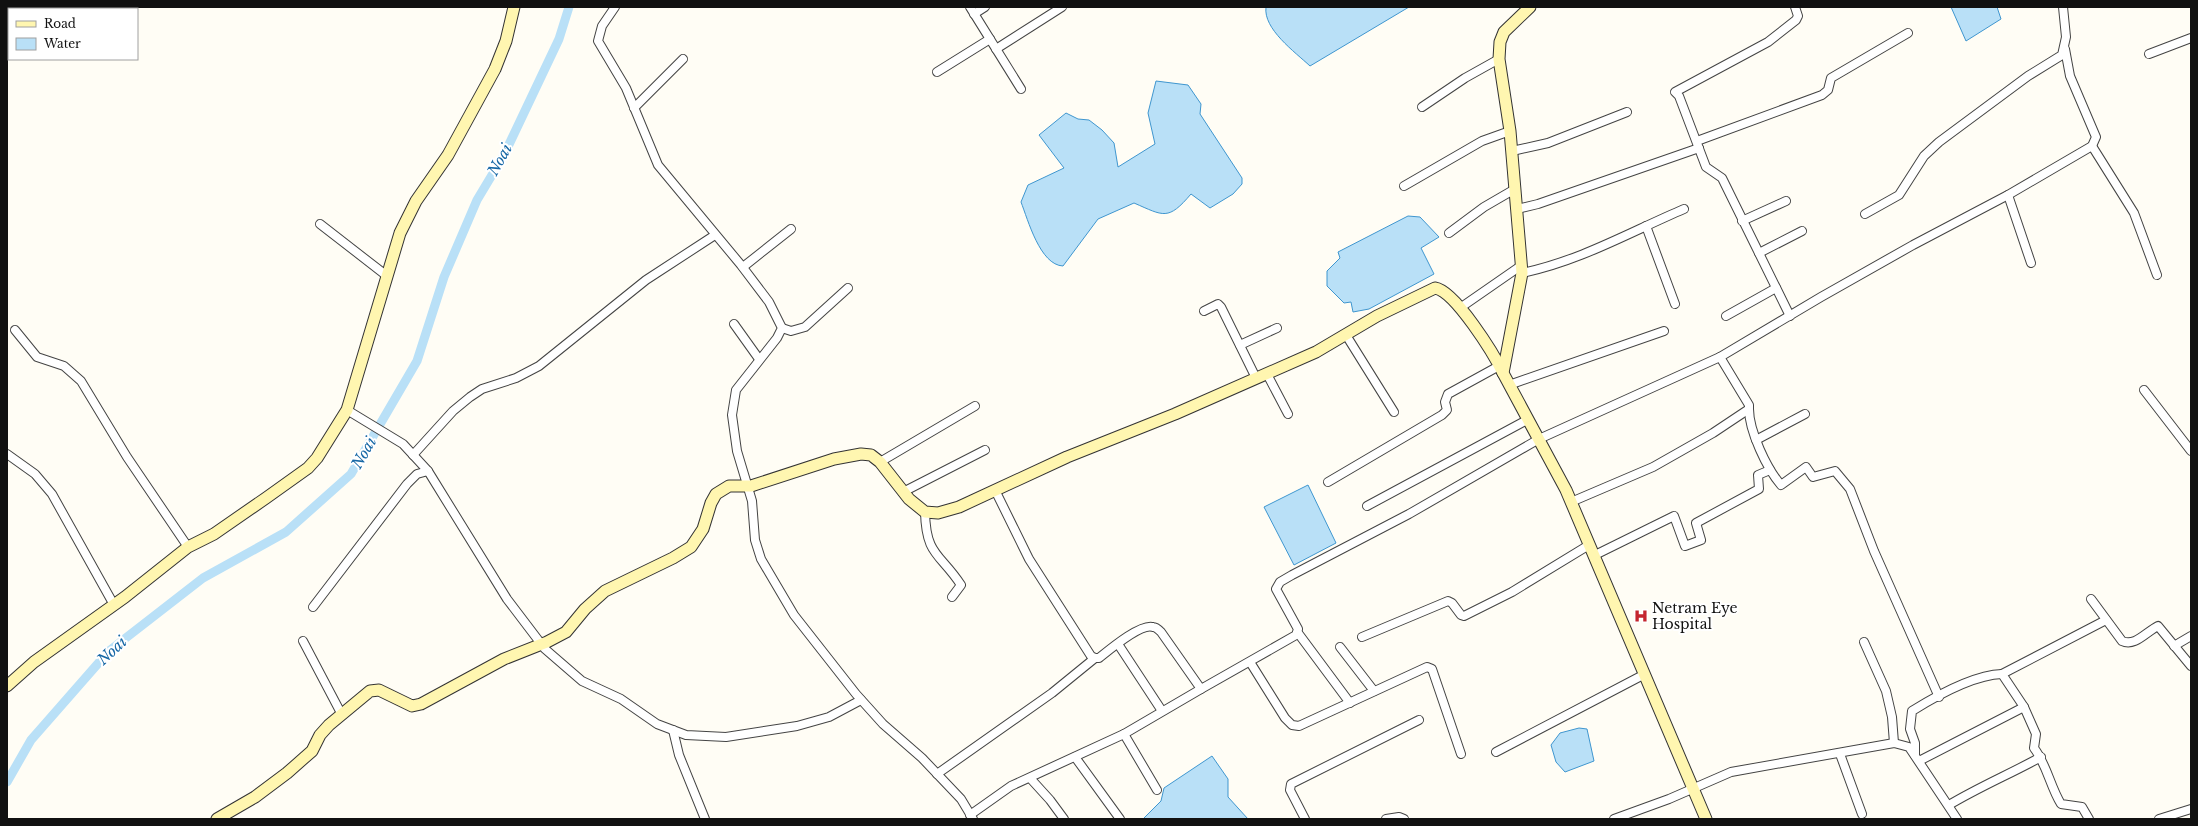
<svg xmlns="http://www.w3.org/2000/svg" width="2198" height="826" font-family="'Libre Baskerville',serif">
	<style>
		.water { fill: #b9e0f7; stroke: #3f96cf }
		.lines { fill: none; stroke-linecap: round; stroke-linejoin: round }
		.canal { stroke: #b9e0f7; stroke-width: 9 }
		.street-casing { stroke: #444; stroke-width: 10 }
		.secondary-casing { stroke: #333; stroke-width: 13 }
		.street { stroke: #fff; stroke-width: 8 }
		.secondary { stroke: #fff6b0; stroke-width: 11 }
		.labels { text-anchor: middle; stroke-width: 4; stroke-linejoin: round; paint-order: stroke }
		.poi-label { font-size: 14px; fill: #111; stroke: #fff; text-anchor: start }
		.water-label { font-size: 15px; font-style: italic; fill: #1768a6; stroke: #fff }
	</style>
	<rect width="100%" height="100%" fill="#fffdf5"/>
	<g class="water">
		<path d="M1266 7H1409L1310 66C1295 52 1263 29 1266 7Z"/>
		<path d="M1951 7H1997L2001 19 1966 41Z"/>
		<path d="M1156 81 1188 85 1201 104 1200 114 1242 178V184L1233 194 1210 208 1191 194C1168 221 1164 216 1134 203L1098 219 1063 266C1040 265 1028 220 1021 202L1028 185 1064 168 1039 135 1066 113 1078 119 1089 120 1102 130 1114 143 1118 167 1155 144 1148 113Z"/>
		<path d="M1408 216 1420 217 1439 237 1421 248 1434 274 1369 309 1353 312 1351 302 1344 303 1327 286V271L1340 258 1338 252Z"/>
		<path d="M1308 485 1336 543 1294 565 1264 507Z"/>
		<path d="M1579 728 1587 729 1594 761 1565 772 1556 762 1551 745 1560 733Z"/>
		<path d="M1212 756 1228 779V797L1248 819H1143L1161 801 1164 788Z"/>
	</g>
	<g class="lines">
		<path class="canal" d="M7 782 31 740 109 651 203 578 286 532 351 474 417 361 444 277 477 200 504 155 559 39 569 7"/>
		<defs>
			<g id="street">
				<path d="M615 7 602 26 598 41 626 88 658 165 741 265 769 302 782 328 777 338 736 390 732 415 737 451 752 501 755 540 761 559 794 615 856 694 883 724 922 758 961 799 973 819"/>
				<path d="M970 7 1021 89"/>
				<path d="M974 14 985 7"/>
				<path d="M996 49 1062 7"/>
				<path d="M2149 54 2191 38"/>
				<path d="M937 72 990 39"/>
				<path d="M1422 107 1465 78 1499 59"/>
				<path d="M634 108 683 59"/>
				<path d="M1697 141 1822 95 1828 90 1831 78 1908 33"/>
				<path d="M2092 146 2134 213 2157 275"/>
				<path d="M1512 151 1548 143 1627 112"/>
				<path d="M1404 186 1482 141 1510 131"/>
				<path d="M2008 195 2031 263"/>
				<path d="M1517 209 1538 204 1699 148"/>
				<path d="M1865 214 1899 195 1924 156 1939 142 2028 76 2062 55 2066 37 2063 7"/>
				<path d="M1742 221 1786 201"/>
				<path d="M320 224 387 276"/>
				<path d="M1646 226 1675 304"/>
				<path d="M1449 233 1484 207 1515 189"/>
				<path d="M1759 253 1802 231"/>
				<path d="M743 267 791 229"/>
				<path d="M1522 273C1580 261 1630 232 1684 209"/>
				<path d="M1460 308 1522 265"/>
				<path d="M1204 311 1218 304 1221 307 1256 378"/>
				<path d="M1726 316 1776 288"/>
				<path d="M1790 316 1722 178 1706 167 1679 96 1675 92 1768 42 1796 20 1798 16 1795 7"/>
				<path d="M734 324 759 359"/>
				<path d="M782 328 791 331 805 327 848 288"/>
				<path d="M15 330 37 357 64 366 81 381 127 457 188 547"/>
				<path d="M1346 335 1394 412"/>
				<path d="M1240 345 1277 328"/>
				<path d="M1267 374 1288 414"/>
				<path d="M1509 385 1664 331"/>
				<path d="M2144 390 2191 451"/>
				<path d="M1749 409C1749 431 1767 469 1781 485L1806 467 1813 477 1835 471 1850 489 1874 551 1939 697"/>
				<path d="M347 410 403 444 428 471 507 599 545 649 582 681 621 699 657 724 686 735 726 737 797 726 829 717 861 700"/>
				<path d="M1756 440 1805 414"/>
				<path d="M7 454 35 474 52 494 114 605"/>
				<path d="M413 455 453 411 470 397 482 389 516 378 539 366 646 280 715 235"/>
				<path d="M880 462 975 406"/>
				<path d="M1328 482 1442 415 1447 410 1445 402 1448 394 1499 366"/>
				<path d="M995 490 1029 559 1091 656 1095 658H1099C1109 650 1141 623 1153 627 1156 627 1159 630 1161 632L1201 689 1296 635 1298 629 1276 589 1280 582 1292 575 1409 514 1539 439 1720 357 1821 297 1913 245 2008 195 2092 146 2096 137 2070 76 2065 49"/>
				<path d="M903 492 985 450"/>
				<path d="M1571 502 1653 467 1713 433 1749 409V405L1720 357"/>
				<path d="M1367 506 1527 420"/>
				<path d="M925 512C926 556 940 553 961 585L952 597"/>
				<path d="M1593 556 1674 516 1685 546 1701 540 1696 523 1759 489 1758 475 1770 470"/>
				<path d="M2091 599 2122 641C2135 647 2146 632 2158 626L2191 666"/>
				<path d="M313 607 407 484 417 474 428 471"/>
				<path d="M1298 633 1350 703"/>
				<path d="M1362 637 1448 601 1452 603 1461 615 1464 616 1512 592 1589 545"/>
				<path d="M303 641 342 715"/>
				<path d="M1864 642 1886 691 1892 717 1894 743"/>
				<path d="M1118 644 1162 711"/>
				<path d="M2174 646 2191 636"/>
				<path d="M1340 647 1374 691"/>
				<path d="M1250 662 1285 718 1292 725 1299 726 1427 667 1432 669 1461 754"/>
				<path d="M2002 674 2106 620"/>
				<path d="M673 730 679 755 705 819"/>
				<path d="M1124 734 1157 790"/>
				<path d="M1496 752 1645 674"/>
				<path d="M1840 754 1862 814"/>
				<path d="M1915 755V743L1910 729 1912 711C1936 696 1974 675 2002 674L2024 707 2036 734 2034 748C2047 765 2050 786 2061 804L2082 807 2089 819"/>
				<path d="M1075 757 1120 819"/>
				<path d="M1919 761 2024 707"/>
				<path d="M937 774 1052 693 1095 658"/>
				<path d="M1030 778 1050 800 1064 819"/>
				<path d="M1949 805C1979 787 2010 774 2041 757"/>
				<path d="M970 815 1011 786 1124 734 1201 689"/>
				<path d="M1305 819 1290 790 1291 784 1419 720"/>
				<path d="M1386 819 1399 817 1404 819"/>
				<path d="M1614 819 1669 799 1731 772 1894 743 1909 747 1957 819"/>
				<path d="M2159 819 2191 809"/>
			</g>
			<g id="secondary">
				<path d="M1530 7 1504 32 1500 42 1499 59 1510 131 1522 273 1503 373 1566 490 1706 819"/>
				<path d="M7 686 34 662 125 597 188 547 214 534 266 498 308 468 317 458 347 410 400 233 416 201 448 155 495 69 506 41 514 7"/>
				<path d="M217 819 255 797 287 773 312 751 320 735 329 725 370 691 379 690 412 706 421 704 504 659 547 642 566 632 585 609 605 591 673 558 691 547 703 529 711 503 716 494 729 486H751L834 459 861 454 871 455 880 462 909 499 925 512 938 513 959 507 1067 457 1175 414 1316 352 1377 316 1435 288C1455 291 1494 354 1503 373"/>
			</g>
		</defs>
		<use href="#street" class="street-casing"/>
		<use href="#secondary" class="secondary-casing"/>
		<use href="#street" class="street"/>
		<use href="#secondary" class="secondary"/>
	</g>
	<defs>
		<symbol id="hospital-bare" viewBox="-9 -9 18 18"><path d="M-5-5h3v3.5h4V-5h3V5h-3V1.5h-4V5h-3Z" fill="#c4262e" stroke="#fff" stroke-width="2.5" paint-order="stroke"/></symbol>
	</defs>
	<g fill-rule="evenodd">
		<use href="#hospital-bare" x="1631" y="606" width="20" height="20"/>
	</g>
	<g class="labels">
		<g class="poi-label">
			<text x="1652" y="613">Netram Eye<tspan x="1652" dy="16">Hospital</tspan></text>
		</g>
		<g class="water-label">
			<text transform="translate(500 160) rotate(-61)" y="5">Noai</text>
			<text transform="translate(364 453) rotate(-60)" y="5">Noai</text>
			<text transform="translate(112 651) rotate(-43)" y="5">Noai</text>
		</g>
	</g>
	<rect width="2198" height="826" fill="none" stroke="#111111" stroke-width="16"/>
	<rect x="8" y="8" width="130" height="52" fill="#ffffff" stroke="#a0a0a0"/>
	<rect x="16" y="21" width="20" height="6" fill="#fff6b0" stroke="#a0a0a0"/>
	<text x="44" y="28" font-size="12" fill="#111111">Road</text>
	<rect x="16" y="38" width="20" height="12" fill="#b9e0f7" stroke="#a0a0a0"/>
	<text x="44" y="48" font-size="12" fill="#111111">Water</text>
</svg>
